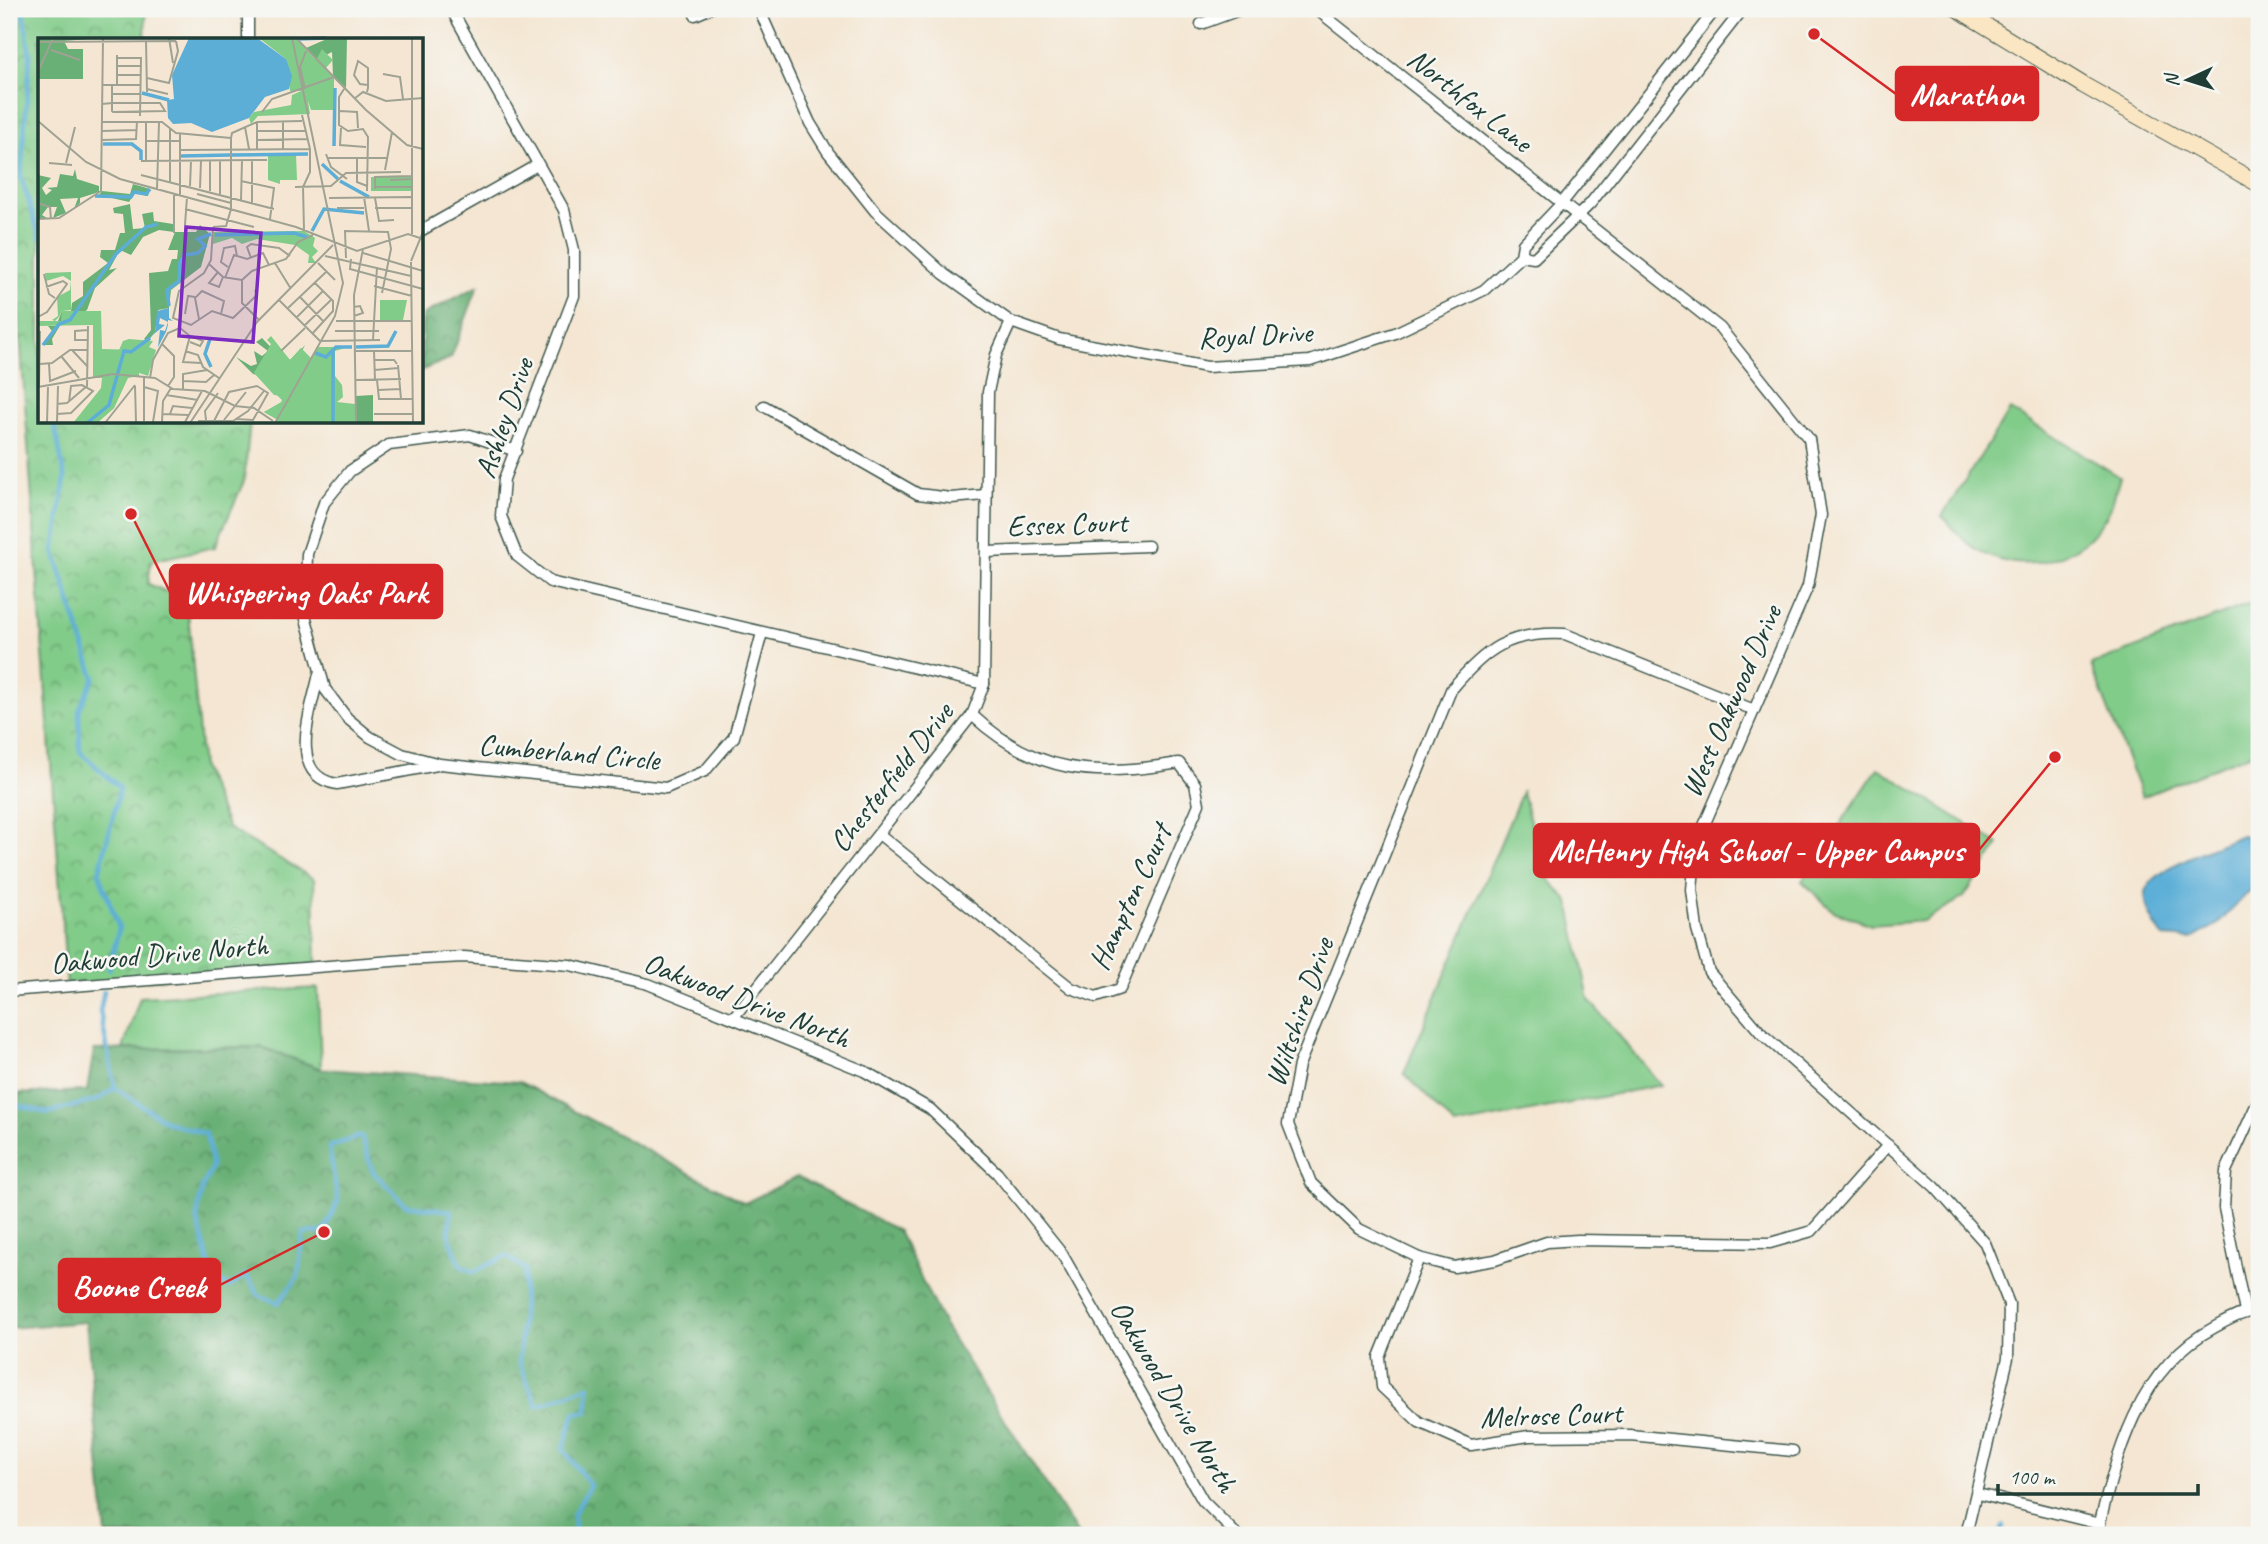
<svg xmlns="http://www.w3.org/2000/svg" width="2268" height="1544" font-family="Caveat,sans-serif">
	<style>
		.grass { fill: #82cc8a; stroke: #50845f; stroke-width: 2 }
		.forest { fill: url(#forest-crowns); stroke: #447655; stroke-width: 2 }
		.park { fill: url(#park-crowns); stroke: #50845f; stroke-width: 2 }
		.water { fill: #5caed7; stroke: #3e7686; stroke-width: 2 }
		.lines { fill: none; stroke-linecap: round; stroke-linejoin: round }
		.stream { stroke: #5caed7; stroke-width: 4.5 }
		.street-casing { stroke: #3f564c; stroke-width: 13 }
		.secondary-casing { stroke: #3f564c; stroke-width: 18 }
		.street { stroke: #fff; stroke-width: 10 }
		.secondary { stroke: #fbe6c3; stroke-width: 16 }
		.labels { text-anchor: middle; stroke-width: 5; stroke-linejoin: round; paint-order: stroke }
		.street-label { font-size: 30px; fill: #1f3d34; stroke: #f6f6f2 }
		.inset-river { fill: none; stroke: #5caed7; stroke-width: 3.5 }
		.inset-road { fill: none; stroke: #9fa293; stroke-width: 2 }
		.view { fill: #7b2cbf; fill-opacity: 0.15; stroke: #7b2cbf; stroke-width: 3.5 }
		.inset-edge { fill: none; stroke: #1f3d34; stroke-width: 3.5 }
		.leader { fill: none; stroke: #d62828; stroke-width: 2.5 }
		.callout-dot { fill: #d62828; stroke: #f6f6f2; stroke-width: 2.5 }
		.callout { fill: #d62828; stroke: #d62828; stroke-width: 2.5 }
		.callout-label { font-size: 32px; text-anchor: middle; font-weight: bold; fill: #fff }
	</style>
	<defs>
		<pattern id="forest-crowns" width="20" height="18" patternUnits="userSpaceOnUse" patternTransform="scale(1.75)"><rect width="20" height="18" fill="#69b076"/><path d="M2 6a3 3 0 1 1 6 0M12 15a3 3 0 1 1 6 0" fill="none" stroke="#569062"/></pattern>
		<pattern id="park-crowns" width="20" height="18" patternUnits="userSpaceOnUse" patternTransform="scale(1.75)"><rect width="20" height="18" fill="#82cc8a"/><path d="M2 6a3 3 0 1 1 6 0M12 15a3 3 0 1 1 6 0" fill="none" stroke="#6aa772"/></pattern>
	</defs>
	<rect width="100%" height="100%" fill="#f6f6f2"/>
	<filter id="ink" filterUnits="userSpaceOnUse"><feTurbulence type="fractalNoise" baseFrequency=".0143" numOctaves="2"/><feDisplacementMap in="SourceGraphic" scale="14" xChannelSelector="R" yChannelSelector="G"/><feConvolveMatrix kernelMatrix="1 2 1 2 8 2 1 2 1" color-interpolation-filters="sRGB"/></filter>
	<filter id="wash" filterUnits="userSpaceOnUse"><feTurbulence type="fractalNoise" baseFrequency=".00686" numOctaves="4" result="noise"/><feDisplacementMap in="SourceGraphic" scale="28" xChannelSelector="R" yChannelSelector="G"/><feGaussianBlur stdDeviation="1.57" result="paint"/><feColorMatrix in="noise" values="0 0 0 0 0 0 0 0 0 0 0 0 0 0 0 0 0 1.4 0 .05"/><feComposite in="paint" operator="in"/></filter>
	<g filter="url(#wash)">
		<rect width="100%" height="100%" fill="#f4e6d2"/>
		<g class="grass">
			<path d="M2010 410 2120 477C2116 490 2112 507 2105 518 2077 564 2017 578 1973 547 1961 539 1952 526 1942 516Z"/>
			<path d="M2259 600V750L2142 797 2091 665Z"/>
			<path d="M1878 768 1999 844 1964 897 1923 921 1871 925 1833 911 1802 881Z"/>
			<path d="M1522 792 1545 875 1569 902 1589 1000 1661 1085 1455 1126 1404 1073Z"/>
			<path d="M318 988 321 1069 261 1047 123 1049 140 997Z"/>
		</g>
		<g class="forest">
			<path d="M478 286 451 358 422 370V315Z"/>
			<path d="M261 1047 321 1069 520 1082 745 1203 797 1177 898 1231 944 1325 1078 1535H106L86 1322 9 1328V1094L87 1091 94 1050Z"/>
		</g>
		<path class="park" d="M9 9H146L145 40H40V422H250L244 481 215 547 151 561 148 584 187 600 202 768 228 828 314 879 316 966 67 987 9 181Z"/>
		<path class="water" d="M2242 835 2259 840V881L2218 924 2192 939 2163 937C2155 925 2143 907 2146 892 2151 868 2220 845 2242 835Z"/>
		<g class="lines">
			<g class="stream">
				<path d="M23 9 30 56 21 177 40 238"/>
				<path d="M54 422 65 478 54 551 94 678 79 710 80 752 120 788 99 873 119 928 109 969"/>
				<path d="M104 991 100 1011 115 1088 167 1122 206 1134 212 1167 202 1188 197 1218 212 1274 229 1287 246 1275 259 1295 278 1303 298 1277 303 1233 324 1232 338 1201 329 1147 361 1136 373 1172 406 1205 451 1211 449 1235 460 1265 473 1272 506 1256 525 1269 519 1362 537 1406 589 1386 587 1412 575 1413 563 1449 590 1485 573 1516 576 1535H623"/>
				<path d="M9 1103 47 1113 98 1100 115 1088"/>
				<path d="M2000 1535 2003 1526"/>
			</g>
		</g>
	</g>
	<g filter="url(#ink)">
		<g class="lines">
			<defs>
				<g id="street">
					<path d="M248 9V40"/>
					<path d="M451 9 564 210 574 250V296L504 479 501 516 517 556 550 582 984 684"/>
					<path d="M759 9 810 123 828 152 875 211 944 274 1011 322 1059 339 1207 367 1310 361 1395 333 1484 290 1521 256 1523 244 1562 203 1716 9"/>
					<path d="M1316 9 1720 328 1809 439 1821 515 1808 586 1696 844 1692 890 1697 929 1709 972 1761 1033 1935 1187 1985 1243 2009 1304 2008 1358 1966 1535"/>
					<path d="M695 15 709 9"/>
					<path d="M1201 24 1242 9"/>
					<path d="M422 230 537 165"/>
					<path d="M1521 256 1534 258 1590 204 1743 9"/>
					<path d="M764 406 918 494 951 498 985 495"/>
					<path d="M516 451 470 435 389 445 350 471 324 503 307 554 305 615 325 689 347 718 370 737 402 754 440 764 666 788 705 771 734 737 762 633"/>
					<path d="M987 552 1148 546"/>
					<path d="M319 674C312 708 285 776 337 784L437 765"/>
					<path d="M1754 710 1565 634C1509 631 1485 649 1451 690L1299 1065 1288 1124 1311 1183 1359 1229 1419 1258 1454 1267 1495 1260 1547 1242 1578 1240 1770 1243 1812 1231 1888 1145"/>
					<path d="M879 834 1071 988 1096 997 1120 989 1199 804 1195 784 1179 763C1095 777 1037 775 972 715"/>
					<path d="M9 991 405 960 464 957 570 965 648 984 864 1071 930 1109 997 1173 1062 1254 1203 1501 1237 1535"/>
					<path d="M733 1018 972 715 984 684 988 392 996 355 1011 322"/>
					<path d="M1419 1258 1379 1357 1382 1387 1419 1422 1471 1445 1529 1436 1630 1435 1793 1451"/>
					<path d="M2245 1312 2224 1208 2226 1171 2259 1099"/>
					<path d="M1978 1494 2100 1524"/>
					<path d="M2097 1535C2116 1456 2137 1368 2215 1327 2230 1319 2242 1312 2259 1310"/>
				</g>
				<path id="secondary" d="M1958 9 2083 85 2259 184"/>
			</defs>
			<use href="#street" class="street-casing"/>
			<use href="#secondary" class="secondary-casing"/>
			<use href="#street" class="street"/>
			<use href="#secondary" class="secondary"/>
		</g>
	</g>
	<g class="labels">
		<g class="street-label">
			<text transform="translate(1470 100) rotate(38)" y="10">Northfox Lane</text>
			<text transform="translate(1255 335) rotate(-3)" y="10">Royal Drive</text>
			<text transform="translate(504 418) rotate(-71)" y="10">Ashley Drive</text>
			<text transform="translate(1067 524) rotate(-2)" y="10">Essex Court</text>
			<text transform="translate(1731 701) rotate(-66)" y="10">West Oakwood Drive</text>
			<text transform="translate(569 752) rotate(5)" y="10">Cumberland Circle</text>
			<text transform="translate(891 777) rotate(-52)" y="10">Chesterfield Drive</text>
			<text transform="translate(1130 897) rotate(-65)" y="10">Hampton Court</text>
			<text transform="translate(159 954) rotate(-5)" y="10">Oakwood Drive North</text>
			<text transform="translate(747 1000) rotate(21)" y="10">Oakwood Drive North</text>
			<text transform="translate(1299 1012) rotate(-71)" y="10">Wiltshire Drive</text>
			<text transform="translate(1174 1396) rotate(59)" y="10">Oakwood Drive North</text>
			<text transform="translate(1551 1415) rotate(-2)" y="10">Melrose Court</text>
		</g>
	</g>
	<g transform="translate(38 38)">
		<rect width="385" height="385" fill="#f4e6d2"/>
		<path d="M0 0H64L26 3 30 11H45V41H0ZM291 0H309L308 50 295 38 294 14 278 22 268 10ZM37 131 39 141 61 148V154L42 160V165L36 171 40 160 22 161 28 175 15 180 19 169H10L4 177 9 180 0 181V137L13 140 4 150 8 157 14 152 9 150 19 149 22 136 35 138ZM95 146 112 151 110 158 97 155 91 164 61 157 64 153 92 156ZM92 166 95 191 107 190 104 176 115 174 116 183 135 186 136 194 121 192 105 199 93 217 82 212 71 232 79 230 57 250 49 272 23 286 14 301 15 307H4L14 293 10 288H18L24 273H33L34 265 45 258V244L70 225 62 219 63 212H77L82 195H87L85 176 76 175 75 170ZM162 187 172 196 163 229 133 252 131 270 120 272 117 294 110 303 106 301 113 292 111 235 130 233 134 221H139L140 212H130L137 194H158ZM224 300 250 327 267 307 264 313 271 320 226 339 215 336 198 319 213 328 219 326 216 313 224 318 230 313 218 304ZM335 357V385H318V358Z" fill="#69b076"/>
		<path d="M33 234V272L24 273 21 279 17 283 14 282 20 278 19 259 32 252 33 243 25 238 8 243 7 235ZM233 298 252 322 263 310 273 320 280 309H311L297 313V338L304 347 305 359 299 364 317 366V385H237L239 381 226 374 245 363 216 335 233 306 229 302ZM91 301 115 303 111 309 118 312 110 338 93 332 76 370 59 385H35L60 359 85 303Z" fill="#82cc8a"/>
		<path d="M373 138V153H333V139Z" fill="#82cc8a"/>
		<path d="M221 0H257L278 22 284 11 295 22 287 31 296 39V72H273L270 63 272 76 220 78 213 86 211 80 216 74 253 67 254 57 263 53H252L248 21ZM230 116H258L259 142H242V146L230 142ZM266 193 277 200 275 208 280 213 274 219 278 225H270L271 217 257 207 219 201 204 206 194 200 175 206V194ZM342 262H369L365 282H342ZM24 273H63L64 311 102 312 101 338 90 340 76 370 59 385H35L63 350 64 340H55V287L0 288V283H23ZM235 305 252 322 263 310 272 320 238 381 226 374 243 365 245 358 236 357 216 335Z" fill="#82cc8a"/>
		<path d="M151 0H219L248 21 254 38 251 51 227 59 211 80 174 94 153 85 135 86 130 80 129 62 136 61 134 37ZM131 270V280L135 283 130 282V287L128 294 120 309 122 292 127 293 130 284 122 280 121 286 127 287 111 300 117 294 119 273Z" fill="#5caed7"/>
		<path class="inset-river" d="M261 1 288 0M104 55 131 62M65 106H94L103 113V122M296 108 297 50M194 117 270 116M143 118 192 117M284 126 300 141M302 143 331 159M57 158 93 159 96 154 108 156 112 151M274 193 286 171 326 175M177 197 256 195 269 199M131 268 129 252 141 243 142 224 147 217 160 215 167 208 160 201 173 196M172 301 167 316 173 329M5 307 21 286 32 282 78 216 108 189 120 186M318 309 350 308 358 293M295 312V385M277 315 288 319 298 309H314M49 385 71 367 86 313 93 314 112 300"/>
		<path class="inset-road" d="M131 0 135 25M258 0 328 72 369 107 385 111M374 0V196M108 3 109 54M0 4 138 3M13 12 42 22M79 17V47M79 20H103L102 78M79 28H103M0 34 15 0M345 36 362 39 365 61M79 37H103M109 40 131 45 140 13 138 3M65 47H103M109 51 130 56M267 51 262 29 268 13M306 51 301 59V87L310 93 325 91 330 99 329 153M329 54 330 50V30L320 23 316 37 322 46 330 47M74 56H102M316 61 325 54 348 63 385 60M64 66 74 65H122L127 73 75 74 74 73V47M302 73 319 74 320 90M224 74 234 61 296 39M264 77 272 111V134L265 149 266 192M0 83 48 124 82 141 258 189 319 213 370 196 385 201M64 84H124L138 95 193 100M108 84V123M219 84V111M207 89 211 111M303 90 302 107 328 109M64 93 99 92M219 93H267M142 95V157M193 100 194 95 219 84 264 83M64 102 98 101 99 83M219 102 269 101M108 103H141M245 111V83M142 112 272 111M288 116 293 129 309 141M289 120H350M319 120V144L329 148M214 122V165M103 123 229 122M11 125 34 127M28 125 37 89M347 132 354 94M103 137 236 171M352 142 374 141M203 143 236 150 232 181M132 144V91M152 148 153 123M257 149 293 148 308 135 363 134M337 149H374M162 150 163 123M119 151 121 84M337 151V139L374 138M172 153V123M136 156V195M159 156 193 165M182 156V123M326 159 331 193M291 160 373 159M337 160 341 183 356 182M203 162 204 122M0 165 12 169 13 181M299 170H326M337 170H373M147 171 216 189M0 181 21 180 63 153 65 0M147 187 149 159M175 189 173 222 166 235 141 253 135 280 153 287 174 273 195 280 219 257 217 252M175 189 188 188 193 171V100M325 215 385 233M287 218 373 238M213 220 209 209 213 206 241 210 252 218M308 220 307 193 350 194 353 211 344 255M313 221 312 231 385 251M373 223 385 194M373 224 375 385M237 225 253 251M280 225 297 242M171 226 185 239 204 242M190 229 183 224 186 210 197 208 199 218M180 234 171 245 181 249 185 239M6 236 11 256 17 260M187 240 196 217 209 221 225 215 231 227M336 248 374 258M262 259 286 284M241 262 282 303 342 302M316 269 322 268 325 275 316 278M249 271 288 234M147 276 150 258 157 259M0 279 9 274 29 246 25 243 8 249M258 280 285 253M161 281 157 260 164 253 186 263 183 276M221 282 204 265V242L214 233 248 221 260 204 275 197M298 283H374M266 288 294 261M142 290 152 298 145 324 163 325M50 292 37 293V302H50M297 293H341M274 296 295 273V263L277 245M335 302 339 229M152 304 162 308 165 303 153 298M124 306 136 318V339L130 348M34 312 50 329M147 313 160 317 165 329 181 340M243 313 267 290M317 313H374M336 313 337 342M23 318 41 340M336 322H356L359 326M2 326 14 325 32 312H49M11 326 12 343 38 333M360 327 363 361M336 332 361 330M106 340V383M112 340 115 322 130 295 142 290M317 342 363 341M339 342 341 361H375M145 343 168 344 176 337M97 348 98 384M0 349 75 336 117 340 135 351 167 353 197 368 216 370 235 383M1 349 2 293M106 349 120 353 115 384M145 351V336L169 332M340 352 362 351M128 357 160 362M19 366 29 365 49 348 50 288M19 376 33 375 55 353 44 347 33 348 31 364M124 376 150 377M132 376 135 368 154 370M336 376H375M168 382 167 373 180 355M186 382 208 354M160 383H195L210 373 226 353M176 383 191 354 219 348 230 355 215 382 197 381M124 384 125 363 133 350M147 384 164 353M9 385 10 349M19 385 20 348M67 385 97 347M94 385H150M152 385 219 284 295 207M237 385 297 278 305 245 254 0M318 385 316 257 325 211"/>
		<path class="view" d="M148 189 223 195 215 304 141 298Z"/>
		<rect width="385" height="385" class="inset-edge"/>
	</g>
	<path class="leader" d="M1814 34L1896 94M131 514L170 592M2055 757L1979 850M324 1232L220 1285"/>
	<g class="callout-dot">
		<circle cx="1814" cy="34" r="7"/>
		<circle cx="131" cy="514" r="7"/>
		<circle cx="2055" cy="757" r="7"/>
		<circle cx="324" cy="1232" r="7"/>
	</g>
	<g class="callout">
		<rect x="1896" y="67" width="142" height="53" rx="7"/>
		<rect x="170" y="565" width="272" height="53" rx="7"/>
		<rect x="1534" y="824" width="445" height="53" rx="7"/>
		<rect x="59" y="1259" width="161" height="53" rx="7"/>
	</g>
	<g class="callout-label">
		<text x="1967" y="105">Marathon</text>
		<text x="306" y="603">Whispering Oaks Park</text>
		<text x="1756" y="861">McHenry High School - Upper Campus</text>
		<text x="139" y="1297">Boone Creek</text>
	</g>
	<rect width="2268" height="1544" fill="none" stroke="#f6f6f2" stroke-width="35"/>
	<g transform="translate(2188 80) rotate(266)" stroke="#f6f6f2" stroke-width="5" paint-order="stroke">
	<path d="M0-5L12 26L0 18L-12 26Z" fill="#1f3d34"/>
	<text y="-10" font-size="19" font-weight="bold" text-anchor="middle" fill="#1f3d34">N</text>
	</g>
	<path d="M1998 1484v10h200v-10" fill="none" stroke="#1f3d34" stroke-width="3.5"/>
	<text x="2009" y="1484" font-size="21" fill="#1f3d34" stroke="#f6f6f2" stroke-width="5" paint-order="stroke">100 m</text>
</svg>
